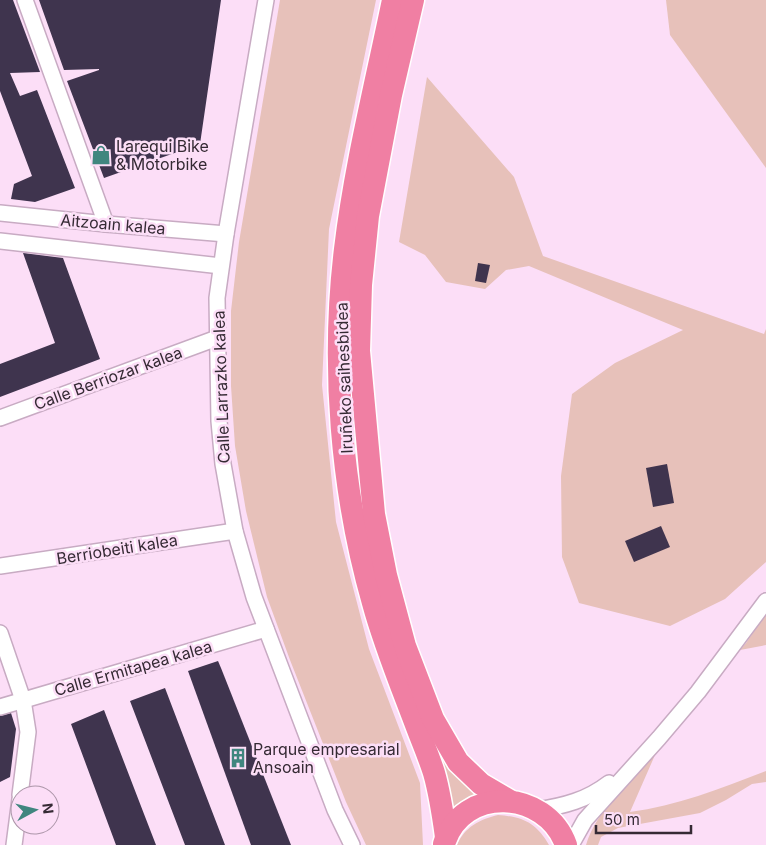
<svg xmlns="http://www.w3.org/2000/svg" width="766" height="845" font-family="Inter,sans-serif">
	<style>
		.green { fill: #e7c1ba }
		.building { fill: #3f344e }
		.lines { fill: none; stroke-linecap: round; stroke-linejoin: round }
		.minor-casing { stroke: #c8abc3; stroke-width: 18 }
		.highway-casing { stroke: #fff; stroke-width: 25 }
		.minor { stroke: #fff; stroke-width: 15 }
		.highway { stroke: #f07fa3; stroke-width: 22 }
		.labels { text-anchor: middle; stroke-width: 5; stroke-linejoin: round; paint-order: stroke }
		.poi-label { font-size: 16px; fill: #352a34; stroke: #fcdef7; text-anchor: start }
		.street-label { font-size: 16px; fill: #352a34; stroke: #fcdef7 }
	</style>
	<rect width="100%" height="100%" fill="#fcdef7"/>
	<g class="green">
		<path d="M280 0H376L329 229 322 385 336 522 369 649 420 783 423 845H366L346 802 290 660 267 597 246 511 235 446 231 386V311L239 242Z"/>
		<path d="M666 0H766V168L670 35Z"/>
		<path d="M427 77 514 177 543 256 764 334 766 329V562L725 599 670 626 579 603 562 557 561 476 572 394 615 363 683 330 529 266 506 270 485 289 446 282 425 255 399 242Z"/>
		<path d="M766 614V645L740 650 746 643Z"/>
		<path d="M433 742 479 793 464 801 450 811Z"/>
		<path d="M655 755 630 812C677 806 722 788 766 771V782L752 784 726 800 700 813 618 828 601 837 598 845H586C597 809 631 781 655 755Z"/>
		<path d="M498 815C524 817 536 823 549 845H457C464 827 481 819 498 815Z"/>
	</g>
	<g class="building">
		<path d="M0 0H13L40 72 10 73 20 96 37 90 75 188 35 202 11 199 14 184 32 176 0 91Z"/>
		<path d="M39 0H221L200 144 104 178 67 81 99 70V69L64 70Z"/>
		<path d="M23 253 63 258 100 359 0 397V364L55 343Z"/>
		<path d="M478 263 490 265 486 283 475 281Z"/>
		<path d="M667 464 674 503 653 507 646 468Z"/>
		<path d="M661 526 670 547 634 562 625 541Z"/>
		<path d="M218 661 221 668 291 845H251L188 671Z"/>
		<path d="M165 688 205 793 225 845H185L130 701Z"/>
		<path d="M104 710 144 814 156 845H116L71 724Z"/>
		<path d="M11 713 16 729 10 777 0 782V716Z"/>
	</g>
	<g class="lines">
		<defs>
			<g id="minor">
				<path d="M25 0 106 224"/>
				<path d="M266 0 226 234 217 298 219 421 223 464 235 531 254 597 335 810 352 845"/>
				<path d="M0 213 106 224 226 234"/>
				<path d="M0 241 221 266"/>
				<path d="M0 418 217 338"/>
				<path d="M0 566 235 531"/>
				<path d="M0 633 23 700 28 732 20 795"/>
				<path d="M0 707 266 629"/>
				<path d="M537 810C564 806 587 800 609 783"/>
				<path d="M14 845 20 799"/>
				<path d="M571 845 585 820 659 738 698 692 766 601"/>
			</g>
			<g id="highway">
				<path d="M393 0C376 83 355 165 345 249 331 365 341 491 373 603 384 644 401 685 416 725 422 741 429 757 434 773 440 794 443 815 446 837"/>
				<path d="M413 0 391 95 368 216 361 285 359 351 374 514 386 575 405 646 433 719 458 762 481 784 510 801"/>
				<path d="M444 844C462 785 546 789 566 845"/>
			</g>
		</defs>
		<use href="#minor" class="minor-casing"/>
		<use href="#highway" class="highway-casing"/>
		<use href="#minor" class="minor"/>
		<use href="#highway" class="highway"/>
	</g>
	<defs>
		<symbol id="shop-bare" viewBox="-9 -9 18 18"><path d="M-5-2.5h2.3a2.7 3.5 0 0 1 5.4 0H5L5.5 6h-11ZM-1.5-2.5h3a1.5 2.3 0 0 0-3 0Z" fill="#40867f" stroke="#fcdef7" stroke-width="2.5" paint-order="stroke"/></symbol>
		<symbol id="building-bare" viewBox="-9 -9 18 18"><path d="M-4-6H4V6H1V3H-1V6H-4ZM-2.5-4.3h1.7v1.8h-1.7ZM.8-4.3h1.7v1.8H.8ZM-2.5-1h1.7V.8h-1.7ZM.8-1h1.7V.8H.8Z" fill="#40867f" stroke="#fcdef7" stroke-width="2.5" paint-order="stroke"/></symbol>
	</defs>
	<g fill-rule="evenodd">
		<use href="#shop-bare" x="87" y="141" width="28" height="28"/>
		<use href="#building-bare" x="224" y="744" width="28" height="28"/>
	</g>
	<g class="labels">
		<g class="poi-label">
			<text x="116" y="152">Larequi Bike<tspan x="116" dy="18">&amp; Motorbike</tspan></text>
			<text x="253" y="755">Parque empresarial<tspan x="253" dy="18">Ansoain</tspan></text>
		</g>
		<g class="street-label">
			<text transform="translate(113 224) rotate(5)" y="6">Aitzoain kalea</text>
			<text transform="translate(108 378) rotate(-20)" y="6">Calle Berriozar kalea</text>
			<text transform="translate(344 378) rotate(-92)" y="6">Iruñeko saihesbidea</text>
			<text transform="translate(221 387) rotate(-92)" y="6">Calle Larrazko kalea</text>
			<text transform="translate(117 549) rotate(-9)" y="6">Berriobeiti kalea</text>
			<text transform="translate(133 668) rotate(-16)" y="6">Calle Ermitapea kalea</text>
		</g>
	</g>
	<g transform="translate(35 810) rotate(83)"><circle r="24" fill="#fcdef7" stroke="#ac96a9"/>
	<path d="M0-4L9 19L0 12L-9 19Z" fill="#40867f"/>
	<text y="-8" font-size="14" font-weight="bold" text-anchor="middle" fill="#352a34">N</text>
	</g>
	<path d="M596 825v8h95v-8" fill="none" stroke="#352a34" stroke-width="2.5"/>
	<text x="604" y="825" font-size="15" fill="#352a34" stroke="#fcdef7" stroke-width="4" paint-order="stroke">50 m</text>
</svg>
